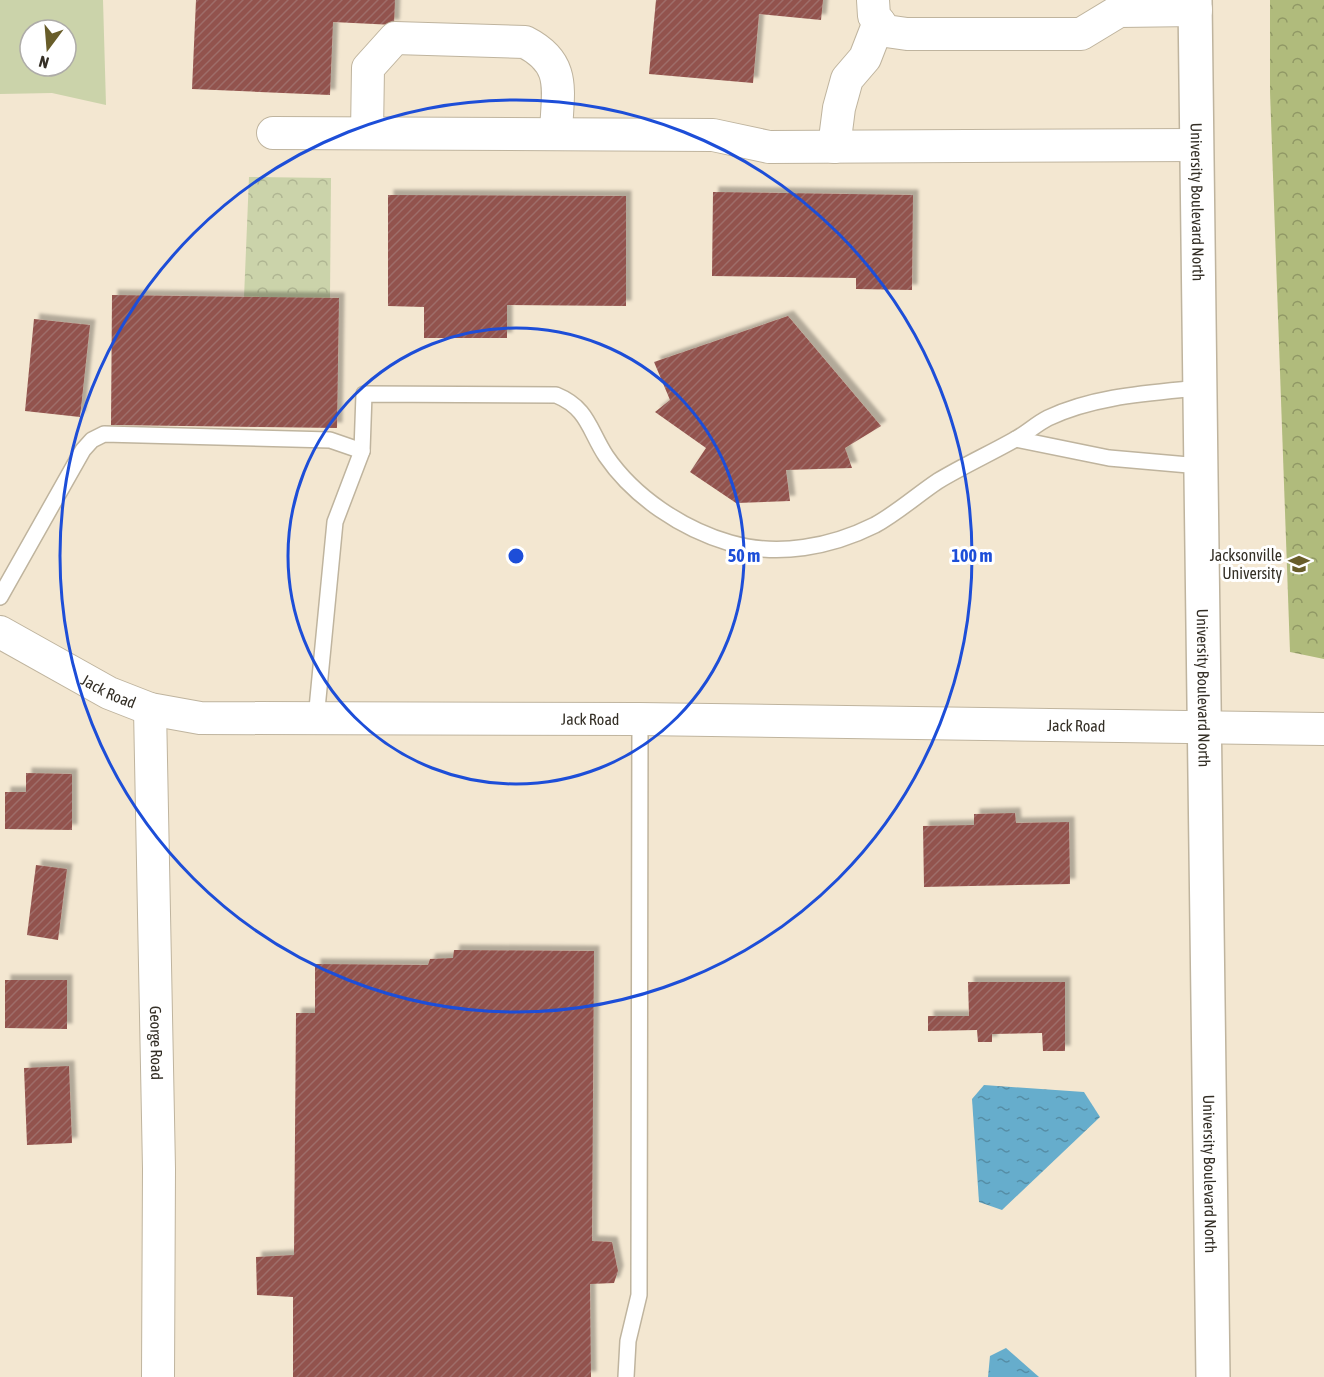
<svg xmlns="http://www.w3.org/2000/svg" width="1324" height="1377" font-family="'Asap Condensed',sans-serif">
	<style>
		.forest { fill: url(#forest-crowns) }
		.park { fill: url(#park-crowns) }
		.pitch { fill: #cbd3aa; fill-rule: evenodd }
		.water { fill: url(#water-ripples) }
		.building { fill: url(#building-hatch); filter: url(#shadow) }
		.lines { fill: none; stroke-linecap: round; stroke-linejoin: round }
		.lane-casing { stroke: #bfb49e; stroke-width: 18 }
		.street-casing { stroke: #bfb49e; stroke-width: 34 }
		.secondary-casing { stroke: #bfb49e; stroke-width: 36 }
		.lane { stroke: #fff; stroke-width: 15 }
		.street { stroke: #fff; stroke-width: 32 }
		.secondary { stroke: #fff; stroke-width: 33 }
		.ring { fill: none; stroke: #1d4ed8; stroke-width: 3 }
		.labels { text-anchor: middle; stroke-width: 6; stroke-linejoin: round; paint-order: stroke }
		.street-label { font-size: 16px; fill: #342f26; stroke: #fff }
		.poi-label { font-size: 16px; fill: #342f26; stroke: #fff; text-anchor: end }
		.centre { fill: #1d4ed8; stroke: #fff; stroke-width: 3 }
		.ring-label { font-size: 18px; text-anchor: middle; font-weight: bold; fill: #1d4ed8; stroke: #fff; stroke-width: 6; stroke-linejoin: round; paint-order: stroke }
	</style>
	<defs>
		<pattern id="forest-crowns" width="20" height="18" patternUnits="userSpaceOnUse" patternTransform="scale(1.5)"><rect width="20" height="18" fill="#b0bb7c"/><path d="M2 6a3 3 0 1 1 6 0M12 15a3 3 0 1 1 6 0" fill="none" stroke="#909865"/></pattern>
		<pattern id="park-crowns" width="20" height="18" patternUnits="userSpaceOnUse" patternTransform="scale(1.5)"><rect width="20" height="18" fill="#cbd3aa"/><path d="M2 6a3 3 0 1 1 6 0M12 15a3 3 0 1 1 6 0" fill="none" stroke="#afb592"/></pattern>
		<pattern id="water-ripples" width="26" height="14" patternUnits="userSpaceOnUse" patternTransform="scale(1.5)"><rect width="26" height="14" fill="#66adcc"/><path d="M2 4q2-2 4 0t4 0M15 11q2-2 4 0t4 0" fill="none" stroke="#558da5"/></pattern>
		<pattern id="building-hatch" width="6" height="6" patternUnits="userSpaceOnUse" patternTransform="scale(1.5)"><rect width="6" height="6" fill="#92534d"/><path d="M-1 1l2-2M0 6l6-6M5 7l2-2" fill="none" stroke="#9e6e69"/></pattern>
		<filter id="shadow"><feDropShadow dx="5.5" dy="-5.5" stdDeviation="1.5" flood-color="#0004"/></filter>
	</defs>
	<rect width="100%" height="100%" fill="#f3e7d1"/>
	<path class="forest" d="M1270 0H1324V659L1290 652 1270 92Z"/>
	<path class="park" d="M249 177 331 178 330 299 244 298Z"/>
	<path class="pitch" d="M0 0H103L106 105 52 93 0 94ZM30 30H66V66H30Z"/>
	<g class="water">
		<path d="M984 1085 1084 1092 1100 1117 1002 1210 979 1202 972 1099Z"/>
		<path d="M1006 1348 1039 1377H988L990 1356Z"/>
	</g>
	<g class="building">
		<path d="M196 0H395L394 25 333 22 330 95 192 89Z"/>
		<path d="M656 0H823L821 20 759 14 753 83 649 74Z"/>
		<path d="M713 192 913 195 912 290 856 289V278L712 276Z"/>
		<path d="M388 195 626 196V306L507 305V338H424V307L388 306Z"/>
		<path d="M112 295 339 298 337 428 111 425Z"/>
		<path d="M788 316 881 426 845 448 852 468 786 470 790 501 736 503 690 472 706 448 655 412 670 400 654 362Z"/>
		<path d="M34 319 90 325 80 417 25 411Z"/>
		<path d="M26 773 72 774V830L5 829V792H26Z"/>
		<path d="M1015 813 1016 823 1069 822 1070 884 924 887 923 826 974 825V814Z"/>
		<path d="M36 865 67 869 58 940 27 935Z"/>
		<path d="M454 950 594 951 592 1241 612 1242 618 1271 614 1283 590 1284 591 1377H293V1297L257 1295 256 1257 294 1255 296 1013H315V964L428 965 430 959 453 958Z"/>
		<path d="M5 980H67V1029L5 1028Z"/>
		<path d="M968 982H1065V1051H1043L1042 1033 992 1034V1042H978L977 1030 928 1031V1016H969Z"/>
		<path d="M69 1066 72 1143 27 1145 24 1068Z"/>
	</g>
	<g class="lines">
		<defs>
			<g id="lane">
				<path d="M1016 439 1109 458 1200 466"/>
				<path d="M0 597 83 450 92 440 104 434 330 440 362 451"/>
				<path d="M316 719 335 522 362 451 364 394 556 395C588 408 589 430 606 456 634 497 682 529 730 543 778 557 831 547 875 525 897 513 917 495 938 481 963 466 989 454 1014 440 1026 434 1036 424 1048 418 1094 396 1149 393 1199 388"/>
				<path d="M626 1377 628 1341 639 1295 640 719"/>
			</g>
			<g id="street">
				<path d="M873 0 874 16 886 31 907 34H1081L1119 11 1196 10"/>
				<path d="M273 133 713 135 769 147 1197 145"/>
				<path d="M367 133 368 68 395 38 525 42C568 64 557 92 556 134"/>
				<path d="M834 147 839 108 847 79 865 58 879 22"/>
				<path id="s1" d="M0 632 109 693 150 709 200 718 640 719 1324 729"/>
				<path id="s2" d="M150 709 159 1169 158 1377"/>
			</g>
			<g id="secondary">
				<path id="s3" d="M1195 0C1201 459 1206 918 1213 1377"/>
			</g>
		</defs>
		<use href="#lane" class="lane-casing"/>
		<use href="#street" class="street-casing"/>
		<use href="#secondary" class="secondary-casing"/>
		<use href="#lane" class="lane"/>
		<use href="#street" class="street"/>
		<use href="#secondary" class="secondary"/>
	</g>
	<g class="ring">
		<circle cx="516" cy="556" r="228"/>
		<circle cx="516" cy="556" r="456"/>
	</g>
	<defs>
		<symbol id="university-bare" viewBox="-9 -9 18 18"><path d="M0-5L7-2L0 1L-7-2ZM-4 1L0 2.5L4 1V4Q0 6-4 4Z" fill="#685d2a" stroke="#fff" stroke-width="2.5" paint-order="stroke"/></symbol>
	</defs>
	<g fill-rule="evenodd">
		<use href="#university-bare" x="1284" y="549" width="30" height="30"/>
	</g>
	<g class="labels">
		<g class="street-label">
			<text dy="6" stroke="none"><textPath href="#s3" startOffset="202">University Boulevard North</textPath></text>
			<text dy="6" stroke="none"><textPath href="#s3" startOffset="688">University Boulevard North</textPath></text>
			<text dy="6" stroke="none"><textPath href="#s1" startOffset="124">Jack Road</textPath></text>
			<text dy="6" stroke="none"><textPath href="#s1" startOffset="610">Jack Road</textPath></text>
			<text dy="6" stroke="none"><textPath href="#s1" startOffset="1096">Jack Road</textPath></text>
			<text dy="6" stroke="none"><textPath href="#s2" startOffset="334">George Road</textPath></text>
			<text dy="6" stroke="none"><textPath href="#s3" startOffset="1174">University Boulevard North</textPath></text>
		</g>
		<g class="poi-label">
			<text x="1282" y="561">Jacksonville<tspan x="1282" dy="18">University</tspan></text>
		</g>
	</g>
	<circle cx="516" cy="556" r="9" class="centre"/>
	<g class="ring-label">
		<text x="744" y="562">50 m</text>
		<text x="972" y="562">100 m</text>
	</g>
	<g transform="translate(48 48) rotate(196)"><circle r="28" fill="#ffffff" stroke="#aeaca8" stroke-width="1.5"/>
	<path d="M0-4.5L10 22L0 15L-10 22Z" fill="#685d2a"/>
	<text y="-9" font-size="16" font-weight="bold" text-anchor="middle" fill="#342f26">N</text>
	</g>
</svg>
